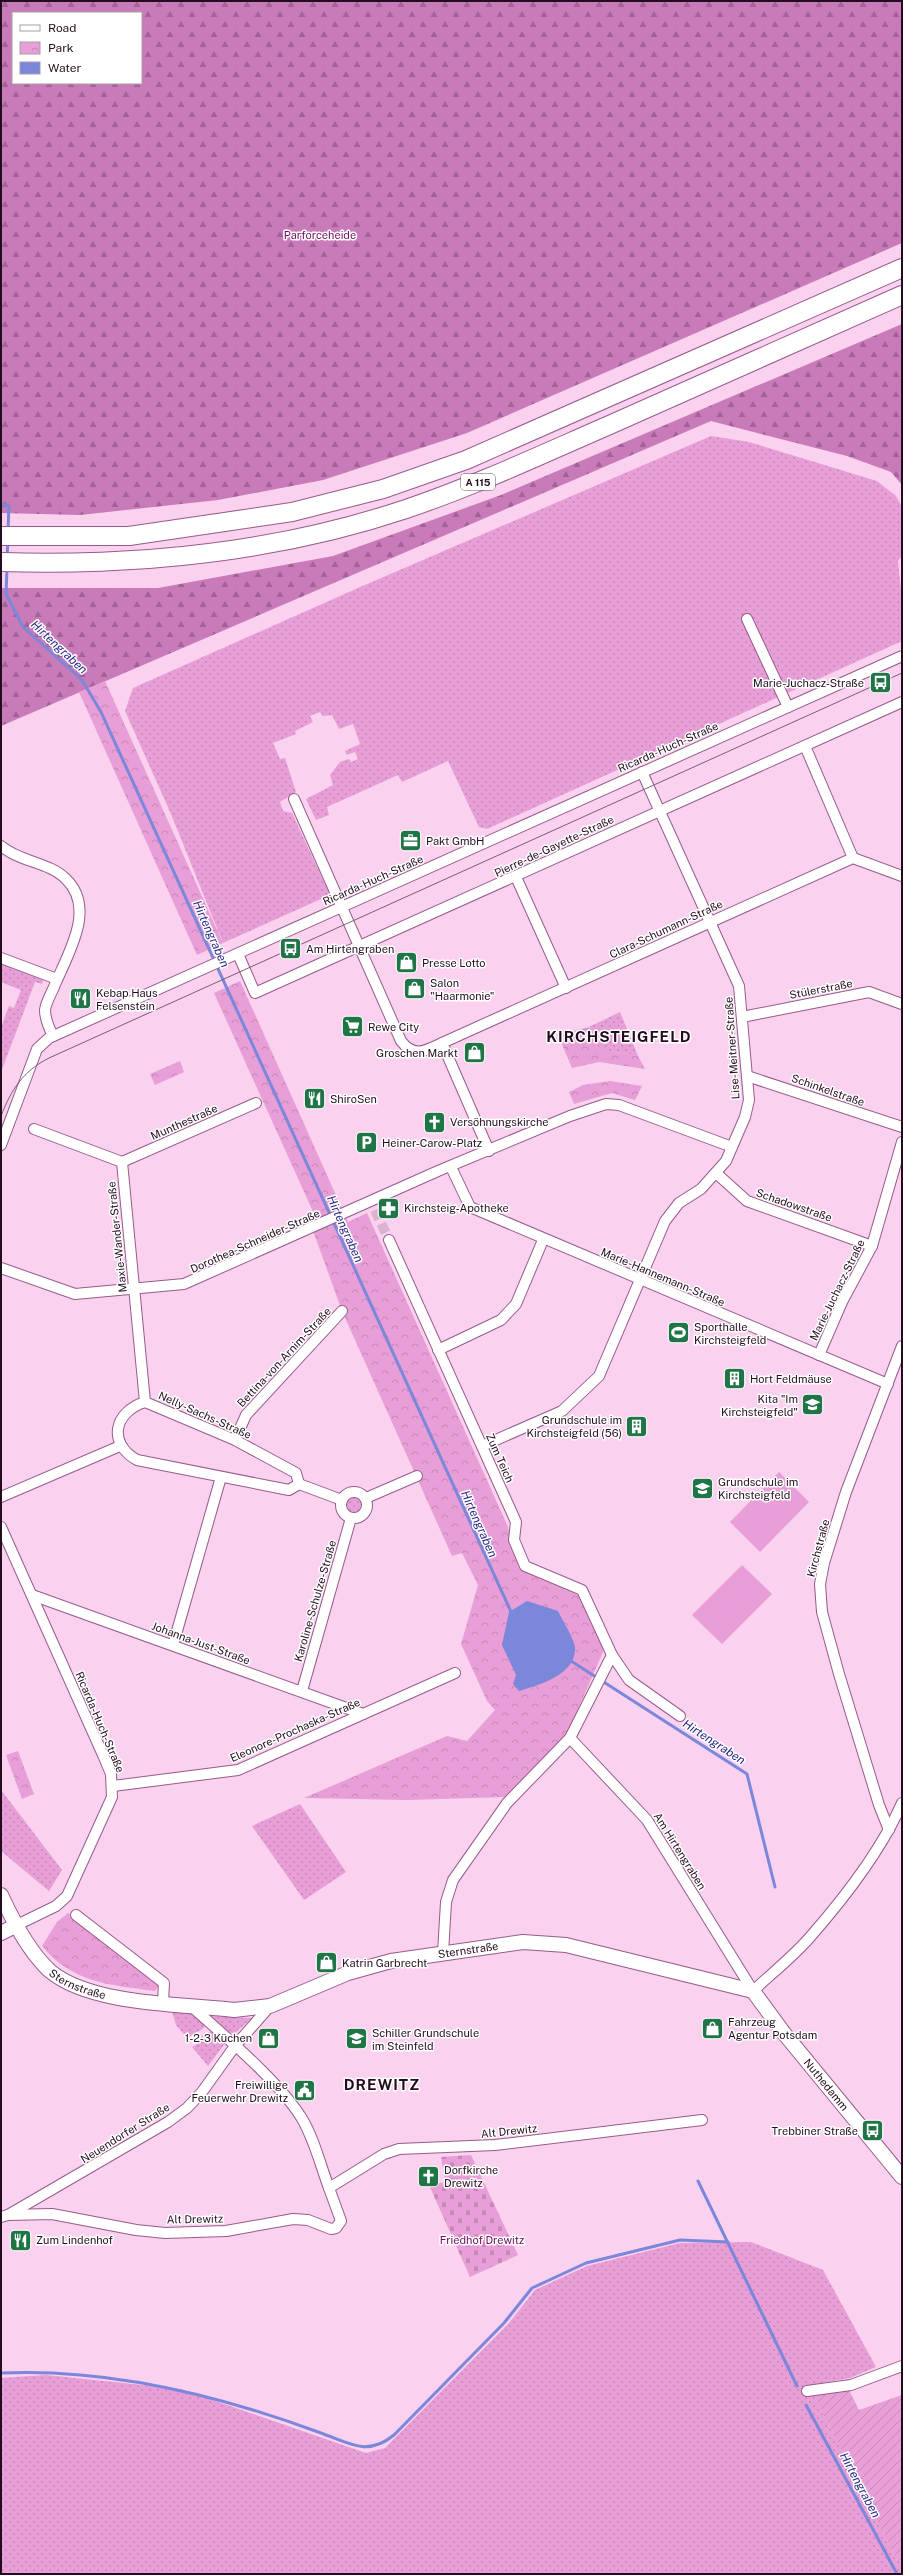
<svg xmlns="http://www.w3.org/2000/svg" width="903" height="2575" font-family="'Public Sans',sans-serif">
	<style>
		.grass { fill: url(#grass-dots) }
		.forest { fill: url(#forest-firs); fill-rule: evenodd }
		.cemetery { fill: url(#cemetery-stones) }
		.park { fill: url(#park-crowns) }
		.garden { fill: url(#garden-furrows) }
		.pitch { fill: #e89ed7 }
		.water { fill: #7a87da }
		.lines { fill: none; stroke-linecap: round; stroke-linejoin: round }
		.stream { stroke: #7a87da; stroke-width: 3 }
		.street-tunnel { stroke: #dab3d0; stroke-width: 10; stroke-dasharray: 10 5; stroke-linecap: butt }
		.street-casing { stroke: #975b89; stroke-width: 12 }
		.secondary-casing { stroke: #975b89; stroke-width: 16 }
		.highway-casing { stroke: #975b89; stroke-width: 20 }
		.street { stroke: #fff; stroke-width: 10 }
		.secondary { stroke: #fff; stroke-width: 14 }
		.highway { stroke: #fff; stroke-width: 18 }
		.tram { stroke: #7c5d75; stroke-width: 1 }
		.labels { text-anchor: middle; stroke-width: 3; stroke-linejoin: round; paint-order: stroke }
		.shield { fill: #fff; stroke: #665562; stroke-width: 1 }
		.shield-label { font-size: 10px; font-weight: bold; fill: #240c1f }
		.park-label { font-size: 11px; fill: #6e0d60; stroke: #fff }
		.poi-label { font-size: 11px; fill: #240c1f; stroke: #fff; text-anchor: start }
		.street-label { font-size: 11px; fill: #240c1f; stroke: #fff }
		.water-label { font-size: 12px; font-style: italic; fill: #282787; stroke: #fff }
		.district-label { font-size: 15px; font-weight: bold; letter-spacing: 1px; fill: #240c1f; stroke: #fff }
	</style>
	<defs>
		<pattern id="grass-dots" width="8" height="8" patternUnits="userSpaceOnUse"><rect width="8" height="8" fill="#e89ed7"/><path d="M2 2h.1M6 6h.1" fill="none" stroke="#c787b8" stroke-width="1.8" stroke-linecap="round"/></pattern>
		<pattern id="forest-firs" width="22" height="20" patternUnits="userSpaceOnUse"><rect width="22" height="20" fill="#c97ab8"/><path d="M5 1l3.5 6h-7zM16 11l3.5 6h-7z" fill="#a36295"/></pattern>
		<pattern id="cemetery-stones" width="16" height="16" patternUnits="userSpaceOnUse"><rect width="16" height="16" fill="#e89ed7"/><path d="M2 7V4a2 2 0 0 1 4 0v3zM10 15v-3a2 2 0 0 1 4 0v3z" fill="#c787b8"/></pattern>
		<pattern id="park-crowns" width="20" height="18" patternUnits="userSpaceOnUse"><rect width="20" height="18" fill="#e89ed7"/><path d="M2 6a3 3 0 1 1 6 0M12 15a3 3 0 1 1 6 0" fill="none" stroke="#c787b8"/></pattern>
		<pattern id="garden-furrows" width="10" height="10" patternUnits="userSpaceOnUse"><rect width="10" height="10" fill="#e89ed7"/><path d="M-1 1l2-2M0 10L10 0M9 11l2-2" fill="none" stroke="#c787b8"/></pattern>
	</defs>
	<rect width="100%" height="100%" fill="#fad1ef"/>
	<g class="grass">
		<path d="M711 436 749 442 877 481 896 496 902 507V556L898 561 902 601V641L487 829 479 827 448 761 402 782 398 775 327 807 329 815 316 820 306 799 333 785 330 775 340 762 349 759 351 762 358 759 355 752 347 755 345 751 360 744 353 724 339 729 332 715 323 716 320 712 310 716 313 722 295 731 296 734 273 743 280 759 285 758 296 792 280 802 283 811 292 813 330 895 223 943 171 814 125 711 133 688 358 588Z"/>
		<path d="M1 964 43 980 42 984 35 982 1 1072V1027L9 1006 14 1008 21 990 1 982Z"/>
		<path d="M620 1012 638 1056 599 1049 589 1027Z"/>
		<circle cx="354" cy="1505" r="7"/>
		<path d="M1 1790 62 1870 49 1891 1 1851Z"/>
		<path d="M300 1804 346 1872 304 1900 252 1826Z"/>
		<path d="M172 2011 193 2014 205 2024 204 2028 187 2038 176 2025Z"/>
		<path d="M210 2016 252 2018 234 2034 225 2030Z"/>
		<path d="M213 2030 226 2042 208 2066 192 2047 197 2044V2039Z"/>
		<path d="M751 2242 823 2270 876 2367 850 2378 811 2385 813 2394 897 2560H902V2574H1V2378L46 2375 181 2389 366 2453 385 2448 509 2323 535 2290 587 2266 680 2243Z"/>
	</g>
	<g class="forest">
		<path d="M1 1H902V243L467 433 323 480 218 500 80 515 1 513ZM13 13H141V83H13Z"/>
		<path d="M902 324V485L891 472 847 456 711 421 1 726V588H158L333 556 501 495Z"/>
	</g>
	<path class="cemetery" d="M471 2155 518 2255 470 2277 429 2185 445 2182 441 2157Z"/>
	<g class="park">
		<path d="M105 681 223 943 197 955 79 692Z"/>
		<path d="M240 981 348 1222 367 1213 508 1527 512 1549 523 1571 578 1595 604 1650 567 1734 507 1797 407 1800 304 1798 447 1736 467 1741 495 1710 487 1701 461 1644 478 1585 462 1553 452 1556 342 1311 312 1228 315 1216 214 993Z"/>
		<path d="M589 1027 599 1049 638 1056 645 1069 599 1062 572 1068 558 1035Z"/>
		<path d="M180 1061 184 1072 155 1085 150 1074Z"/>
		<path d="M610 1081 642 1086 635 1100 612 1093 574 1104 569 1092 583 1085Z"/>
		<path d="M18 1751 34 1794 22 1799 6 1755Z"/>
		<path d="M68 1913 161 1984 155 1991C111 1985 72 1983 42 1946L57 1922Z"/>
	</g>
	<path class="garden" d="M849 2390 859 2410 902 2395V2560H897L813 2394Z"/>
	<g class="pitch">
		<path d="M779 1472 809 1502 760 1552 730 1522Z"/>
		<path d="M742 1565 772 1594 722 1644 692 1615Z"/>
	</g>
	<path class="water" d="M527 1601 558 1611C562 1620 576 1641 575 1649 575 1675 539 1685 519 1691L513 1684 516 1675 502 1645 509 1612Z"/>
	<g class="lines">
		<g class="stream">
			<path d="M1 504 9 506 8 530"/>
			<path d="M7 556 8 542"/>
			<path d="M7 568 6 594 23 627 82 680 101 712 512 1614"/>
			<path d="M571 1661 747 1774 775 1887"/>
			<path d="M698 2181 797 2386"/>
			<path d="M1 2373C110 2368 219 2395 321 2433 349 2443 367 2457 394 2435L504 2323 532 2288 586 2263 680 2240 728 2242"/>
			<path d="M806 2405 897 2574"/>
		</g>
		<path class="street-tunnel" d="M375 1210 389 1240"/>
		<defs>
			<g id="street">
				<path d="M747 619 788 707"/>
				<path d="M805 746 853 858"/>
				<path d="M294 799 401 1041C414 1058 425 1051 442 1043L489 1151"/>
				<path d="M1 846C20 862 49 862 66 879 97 909 67 955 54 987 51 994 46 1002 45 1010 45 1019 49 1028 53 1036"/>
				<path d="M516 877 566 988"/>
				<path d="M238 954 255 993 902 702"/>
				<path d="M1 958 57 979"/>
				<path d="M742 1017 869 992 902 1004"/>
				<path d="M442 1043 853 858 902 876"/>
				<path d="M747 1076 902 1127"/>
				<path d="M34 1129 122 1162 145 1402"/>
				<path d="M1 1145 37 1049 49 1038 902 656"/>
				<path d="M122 1162 256 1103"/>
				<path d="M451 1167 470 1207 888 1384"/>
				<path d="M716 1173 747 1201 872 1246"/>
				<path d="M389 1240 516 1522 514 1540 525 1566 582 1590 612 1655 570 1738 507 1803 453 1880 446 1902 443 1953"/>
				<path d="M1 1268 75 1294 184 1284 438 1171 570 1116 606 1104 619 1105 732 1147"/>
				<path d="M438 1350 501 1320 516 1304 543 1240"/>
				<path d="M819 1355 842 1302 872 1246 902 1142"/>
				<path d="M145 1402 235 1440 296 1473 299 1484 289 1490 137 1460C107 1443 114 1412 145 1402Z"/>
				<path d="M235 1440 246 1415 342 1311"/>
				<path d="M482 1446 562 1411 599 1376 665 1221 679 1203 701 1189 726 1161 745 1117 749 1100 739 986 642 772"/>
				<path d="M299 1484 342 1500"/>
				<circle cx="354" cy="1505" r="13"/>
				<path d="M1 1497 120 1446"/>
				<path d="M366 1498 417 1476"/>
				<path d="M1 1527 103 1755 111 1774 112 1797 67 1896 56 1906 17 1925"/>
				<path d="M32 1595 363 1714"/>
				<path d="M173 1645 221 1477"/>
				<path d="M612 1655 629 1680 680 1716"/>
				<path d="M302 1691 351 1518"/>
				<path d="M570 1738 647 1820 753 1991C772 1973 794 1956 811 1936 846 1896 881 1851 902 1803"/>
				<path d="M113 1786 238 1770 455 1673"/>
				<path d="M889 1830 879 1805 839 1674 822 1612 820 1584 824 1563 846 1492 902 1346"/>
				<path d="M76 1915 164 1983 163 2002"/>
				<path d="M190 2005C224 2036 277 2079 301 2117 314 2138 320 2164 329 2188"/>
				<path d="M8 2215 52 2214 136 2230 165 2233 226 2231 293 2219 308 2220 331 2229 336 2228 341 2221 329 2188 384 2154 399 2149 495 2145 702 2120"/>
				<path d="M1 2217 8 2215 168 2122 187 2108 202 2092 235 2046 270 2006"/>
				<path d="M807 2391 851 2385 902 2366"/>
			</g>
			<g id="secondary">
				<path id="s1" d="M1 1895C13 1921 29 1952 50 1971 90 2005 182 2004 234 2010L270 2006 348 1973 391 1961 523 1942 566 1945 753 1991 783 2032 902 2177"/>
				<path d="M1 1933 17 1925"/>
			</g>
			<g id="highway">
				<path d="M1 536H129L292 512 383 489 466 460 902 268"/>
				<path d="M1 562C136 566 278 552 406 509 477 485 545 453 614 423 710 380 806 338 902 295"/>
			</g>
		</defs>
		<use href="#street" class="street-casing"/>
		<use href="#secondary" class="secondary-casing"/>
		<use href="#highway" class="highway-casing"/>
		<use href="#street" class="street"/>
		<use href="#secondary" class="secondary"/>
		<use href="#highway" class="highway"/>
		<path class="tram" d="M1 1116C11 1090 23 1071 49 1058L902 673"/>
	</g>
	<defs>
		<symbol id="bus-square" viewBox="-11 -11 22 22"><rect x="-9" y="-9" width="18" height="18" rx="4" fill="#207547" stroke="#fff"/><path d="M-5-6H5V4H4V6H2V4H-2V6H-4V4H-5ZM-3.5-4V0h7V-4ZM-3.5 1.2v1.5H-2V1.2ZM2 1.2v1.5H3.5V1.2Z" fill="#fff"/></symbol>
		<symbol id="office-square" viewBox="-11 -11 22 22"><rect x="-9" y="-9" width="18" height="18" rx="4" fill="#207547" stroke="#fff"/><path d="M-6-3h4V-5.5h4V-3h4V5H-6ZM-1-4.5V-3h2v-1.5ZM-6 0V1H6V0Z" fill="#fff"/></symbol>
		<symbol id="shop-square" viewBox="-11 -11 22 22"><rect x="-9" y="-9" width="18" height="18" rx="4" fill="#207547" stroke="#fff"/><path d="M-5-2.5h2.3a2.7 3.5 0 0 1 5.4 0H5L5.5 6h-11ZM-1.5-2.5h3a1.5 2.3 0 0 0-3 0Z" fill="#fff"/></symbol>
		<symbol id="restaurant-square" viewBox="-11 -11 22 22"><rect x="-9" y="-9" width="18" height="18" rx="4" fill="#207547" stroke="#fff"/><path d="M-5-6h1v4h1v-4h1v4h1v-4h1v5L-1.5 .5V6h-2V.5L-5-1ZM5-6V6H3V1.5H1.5Q1.5-4 5-6Z" fill="#fff"/></symbol>
		<symbol id="supermarket-square" viewBox="-11 -11 22 22"><rect x="-9" y="-9" width="18" height="18" rx="4" fill="#207547" stroke="#fff"/><path d="M-6-5.5h2.5l.6 2H6L4.5 2H-2.5L-4.4-4H-6ZM-1.5 3.2a1.3 1.3 0 1 0 .1 0ZM3 3.2a1.3 1.3 0 1 0 .1 0Z" fill="#fff"/></symbol>
		<symbol id="church-square" viewBox="-11 -11 22 22"><rect x="-9" y="-9" width="18" height="18" rx="4" fill="#207547" stroke="#fff"/><path d="M-1.2-6h2.4v3.5h3.3v2.4h-3.3V6h-2.4V-.1h-3.3v-2.4h3.3Z" fill="#fff"/></symbol>
		<symbol id="parking-square" viewBox="-11 -11 22 22"><rect x="-9" y="-9" width="18" height="18" rx="4" fill="#207547" stroke="#fff"/><path d="M-3.5-5.5H1a3.5 3.5 0 0 1 0 7H-1V5.5H-3.5ZM-1-3.4V-.6H.8a1.4 1.4 0 0 0 0-2.8Z" fill="#fff"/></symbol>
		<symbol id="pharmacy-square" viewBox="-11 -11 22 22"><rect x="-9" y="-9" width="18" height="18" rx="4" fill="#207547" stroke="#fff"/><path d="M-2-6h4v4h4v4h-4v4h-4v-4h-4v-4h4Z" fill="#fff"/></symbol>
		<symbol id="stadium-square" viewBox="-11 -11 22 22"><rect x="-9" y="-9" width="18" height="18" rx="4" fill="#207547" stroke="#fff"/><path d="M0-5a6.5 5 0 1 0 0 10a6.5 5 0 1 0 0-10ZM-3.5-1.8h7v3.6h-7Z" fill="#fff"/></symbol>
		<symbol id="building-square" viewBox="-11 -11 22 22"><rect x="-9" y="-9" width="18" height="18" rx="4" fill="#207547" stroke="#fff"/><path d="M-4-6H4V6H1V3H-1V6H-4ZM-2.5-4.3h1.7v1.8h-1.7ZM.8-4.3h1.7v1.8H.8ZM-2.5-1h1.7V.8h-1.7ZM.8-1h1.7V.8H.8Z" fill="#fff"/></symbol>
		<symbol id="school-square" viewBox="-11 -11 22 22"><rect x="-9" y="-9" width="18" height="18" rx="4" fill="#207547" stroke="#fff"/><path d="M0-5L7-2L0 1L-7-2ZM-4 1L0 2.5L4 1V4Q0 6-4 4Z" fill="#fff"/></symbol>
		<symbol id="civic-square" viewBox="-11 -11 22 22"><rect x="-9" y="-9" width="18" height="18" rx="4" fill="#207547" stroke="#fff"/><path d="M-.6-6.5H3V-4.5H.6V-3L4-1V1h2V6H-6V1h2V-1L-.6-3ZM-1.2 2.5V6h2.4V2.5Z" fill="#fff"/></symbol>
	</defs>
	<g fill-rule="evenodd">
		<use href="#bus-square" x="868" y="670" width="25" height="25"/>
		<use href="#office-square" x="398" y="828" width="25" height="25"/>
		<use href="#bus-square" x="278" y="936" width="25" height="25"/>
		<use href="#shop-square" x="394" y="950" width="25" height="25"/>
		<use href="#shop-square" x="402" y="976" width="25" height="25"/>
		<use href="#restaurant-square" x="68" y="986" width="25" height="25"/>
		<use href="#supermarket-square" x="340" y="1014" width="25" height="25"/>
		<use href="#shop-square" x="462" y="1040" width="25" height="25"/>
		<use href="#restaurant-square" x="302" y="1086" width="25" height="25"/>
		<use href="#church-square" x="422" y="1110" width="25" height="25"/>
		<use href="#parking-square" x="354" y="1130" width="25" height="25"/>
		<use href="#pharmacy-square" x="376" y="1196" width="25" height="25"/>
		<use href="#stadium-square" x="666" y="1320" width="25" height="25"/>
		<use href="#building-square" x="722" y="1366" width="25" height="25"/>
		<use href="#school-square" x="800" y="1392" width="25" height="25"/>
		<use href="#building-square" x="624" y="1414" width="25" height="25"/>
		<use href="#school-square" x="690" y="1476" width="25" height="25"/>
		<use href="#shop-square" x="314" y="1950" width="25" height="25"/>
		<use href="#shop-square" x="700" y="2016" width="25" height="25"/>
		<use href="#shop-square" x="256" y="2026" width="25" height="25"/>
		<use href="#school-square" x="344" y="2026" width="25" height="25"/>
		<use href="#civic-square" x="292" y="2078" width="25" height="25"/>
		<use href="#bus-square" x="860" y="2118" width="25" height="25"/>
		<use href="#church-square" x="416" y="2164" width="25" height="25"/>
		<use href="#restaurant-square" x="8" y="2228" width="25" height="25"/>
	</g>
	<g class="labels">
		<rect class="shield" x="461" y="474" width="34" height="16" rx="3"/>
		<g class="shield-label">
			<text x="478" y="486">A 115</text>
		</g>
		<g class="park-label">
			<text x="320" y="239">Parforceheide</text>
			<text x="482" y="2244">Friedhof Drewitz</text>
		</g>
		<g class="poi-label">
			<text x="864" y="687" text-anchor="end">Marie-Juchacz-Straße</text>
			<text x="426" y="845">Pakt GmbH</text>
			<text x="306" y="953">Am Hirtengraben</text>
			<text x="422" y="967">Presse Lotto</text>
			<text x="430" y="987">Salon<tspan x="430" dy="13">"Haarmonie"</tspan></text>
			<text x="96" y="997">Kebap Haus<tspan x="96" dy="13">Felsenstein</tspan></text>
			<text x="368" y="1031">Rewe City</text>
			<text x="458" y="1057" text-anchor="end">Groschen Markt</text>
			<text x="330" y="1103">ShiroSen</text>
			<text x="450" y="1126">Versöhnungskirche</text>
			<text x="382" y="1147">Heiner-Carow-Platz</text>
			<text x="404" y="1212">Kirchsteig-Apotheke</text>
			<text x="694" y="1331">Sporthalle<tspan x="694" dy="13">Kirchsteigfeld</tspan></text>
			<text x="750" y="1383">Hort Feldmäuse</text>
			<text x="798" y="1403" text-anchor="end">Kita "Im<tspan x="798" dy="13">Kirchsteigfeld"</tspan></text>
			<text x="622" y="1424" text-anchor="end">Grundschule im<tspan x="622" dy="13">Kirchsteigfeld (56)</tspan></text>
			<text x="718" y="1486">Grundschule im<tspan x="718" dy="13">Kirchsteigfeld</tspan></text>
			<text x="342" y="1967">Katrin Garbrecht</text>
			<text x="728" y="2026">Fahrzeug<tspan x="728" dy="13">Agentur Potsdam</tspan></text>
			<text x="372" y="2037">Schiller Grundschule<tspan x="372" dy="13">im Steinfeld</tspan></text>
			<text x="252" y="2042" text-anchor="end">1-2-3 Küchen</text>
			<text x="288" y="2089" text-anchor="end">Freiwillige<tspan x="288" dy="13">Feuerwehr Drewitz</tspan></text>
			<text x="858" y="2135" text-anchor="end">Trebbiner Straße</text>
			<text x="444" y="2174">Dorfkirche<tspan x="444" dy="13">Drewitz</tspan></text>
			<text x="36" y="2244">Zum Lindenhof</text>
		</g>
		<g class="street-label">
			<text transform="translate(668 747) rotate(-24)" y="4">Ricarda-Huch-Straße</text>
			<text transform="translate(554 846) rotate(-25)" y="4">Pierre-de-Gayette-Straße</text>
			<text transform="translate(373 880) rotate(-24)" y="4">Ricarda-Huch-Straße</text>
			<text transform="translate(666 929) rotate(-25)" y="4">Clara-Schumann-Straße</text>
			<text transform="translate(821 989) rotate(-11)" y="4">Stülerstraße</text>
			<text transform="translate(732 1048) rotate(-94)" y="4">Lise-Meitner-Straße</text>
			<text transform="translate(828 1090) rotate(19)" y="4">Schinkelstraße</text>
			<text transform="translate(184 1122) rotate(-24)" y="4">Munthestraße</text>
			<text transform="translate(794 1205) rotate(19)" y="4">Schadowstraße</text>
			<text transform="translate(117 1237) rotate(-96)" y="4">Maxie-Wander-Straße</text>
			<text transform="translate(255 1241) rotate(-24)" y="4">Dorothea-Schneider-Straße</text>
			<text transform="translate(663 1277) rotate(23)" y="4">Marie-Hannemann-Straße</text>
			<text transform="translate(837 1290) rotate(-64)" y="4">Marie-Juchacz-Straße</text>
			<text transform="translate(284 1357) rotate(-47)" y="4">Bettina-von-Arnim-Straße</text>
			<text transform="translate(205 1415) rotate(24)" y="4">Nelly-Sachs-Straße</text>
			<text transform="translate(500 1458) rotate(66)" y="4">Zum Teich</text>
			<text transform="translate(818 1548) rotate(-75)" y="4">Kirchstraße</text>
			<text transform="translate(315 1601) rotate(-74)" y="4">Karoline-Schulze-Straße</text>
			<text transform="translate(201 1643) rotate(20)" y="4">Johanna-Just-Straße</text>
			<text transform="translate(100 1722) rotate(67)" y="4">Ricarda-Huch-Straße</text>
			<text transform="translate(295 1730) rotate(-24)" y="4">Eleonore-Prochaska-Straße</text>
			<text transform="translate(680 1851) rotate(58)" y="4">Am Hirtengraben</text>
			<text dy="4" stroke="none"><textPath href="#s1" startOffset="525">Sternstraße</textPath></text>
			<text dy="4" stroke="none"><textPath href="#s1" startOffset="122">Sternstraße</textPath></text>
			<text dy="4" stroke="none"><textPath href="#s1" startOffset="935">Nuthedamm</textPath></text>
			<text transform="translate(509 2131) rotate(-6)" y="4">Alt Drewitz</text>
			<text transform="translate(125 2133) rotate(-32)" y="4">Neuendorfer Straße</text>
			<text transform="translate(195 2219) rotate(-1)" y="4">Alt Drewitz</text>
		</g>
		<g class="water-label">
			<text transform="translate(59 647) rotate(43)" y="4">Hirtengraben</text>
			<text transform="translate(211 934) rotate(66)" y="4">Hirtengraben</text>
			<text transform="translate(345 1229) rotate(66)" y="4">Hirtengraben</text>
			<text transform="translate(479 1524) rotate(66)" y="4">Hirtengraben</text>
			<text transform="translate(714 1742) rotate(33)" y="4">Hirtengraben</text>
			<text transform="translate(860 2485) rotate(62)" y="4">Hirtengraben</text>
		</g>
		<g class="district-label">
			<text x="619" y="1042">KIRCHSTEIGFELD</text>
			<text x="382" y="2090">DREWITZ</text>
		</g>
	</g>
	<rect width="903" height="2575" fill="none" stroke="#240c1f" stroke-width="4"/>
	<rect x="12" y="12" width="130" height="72" fill="#ffffff" stroke="#a79ea5"/>
	<rect x="20" y="25" width="20" height="6" fill="#ffffff" stroke="#a79ea5"/>
	<text x="48" y="32" font-size="12" fill="#240c1f">Road</text>
	<rect x="20" y="42" width="20" height="12" fill="url(#park-crowns)" stroke="#a79ea5"/>
	<text x="48" y="52" font-size="12" fill="#240c1f">Park</text>
	<rect x="20" y="62" width="20" height="12" fill="#7a87da" stroke="#a79ea5"/>
	<text x="48" y="72" font-size="12" fill="#240c1f">Water</text>
</svg>
